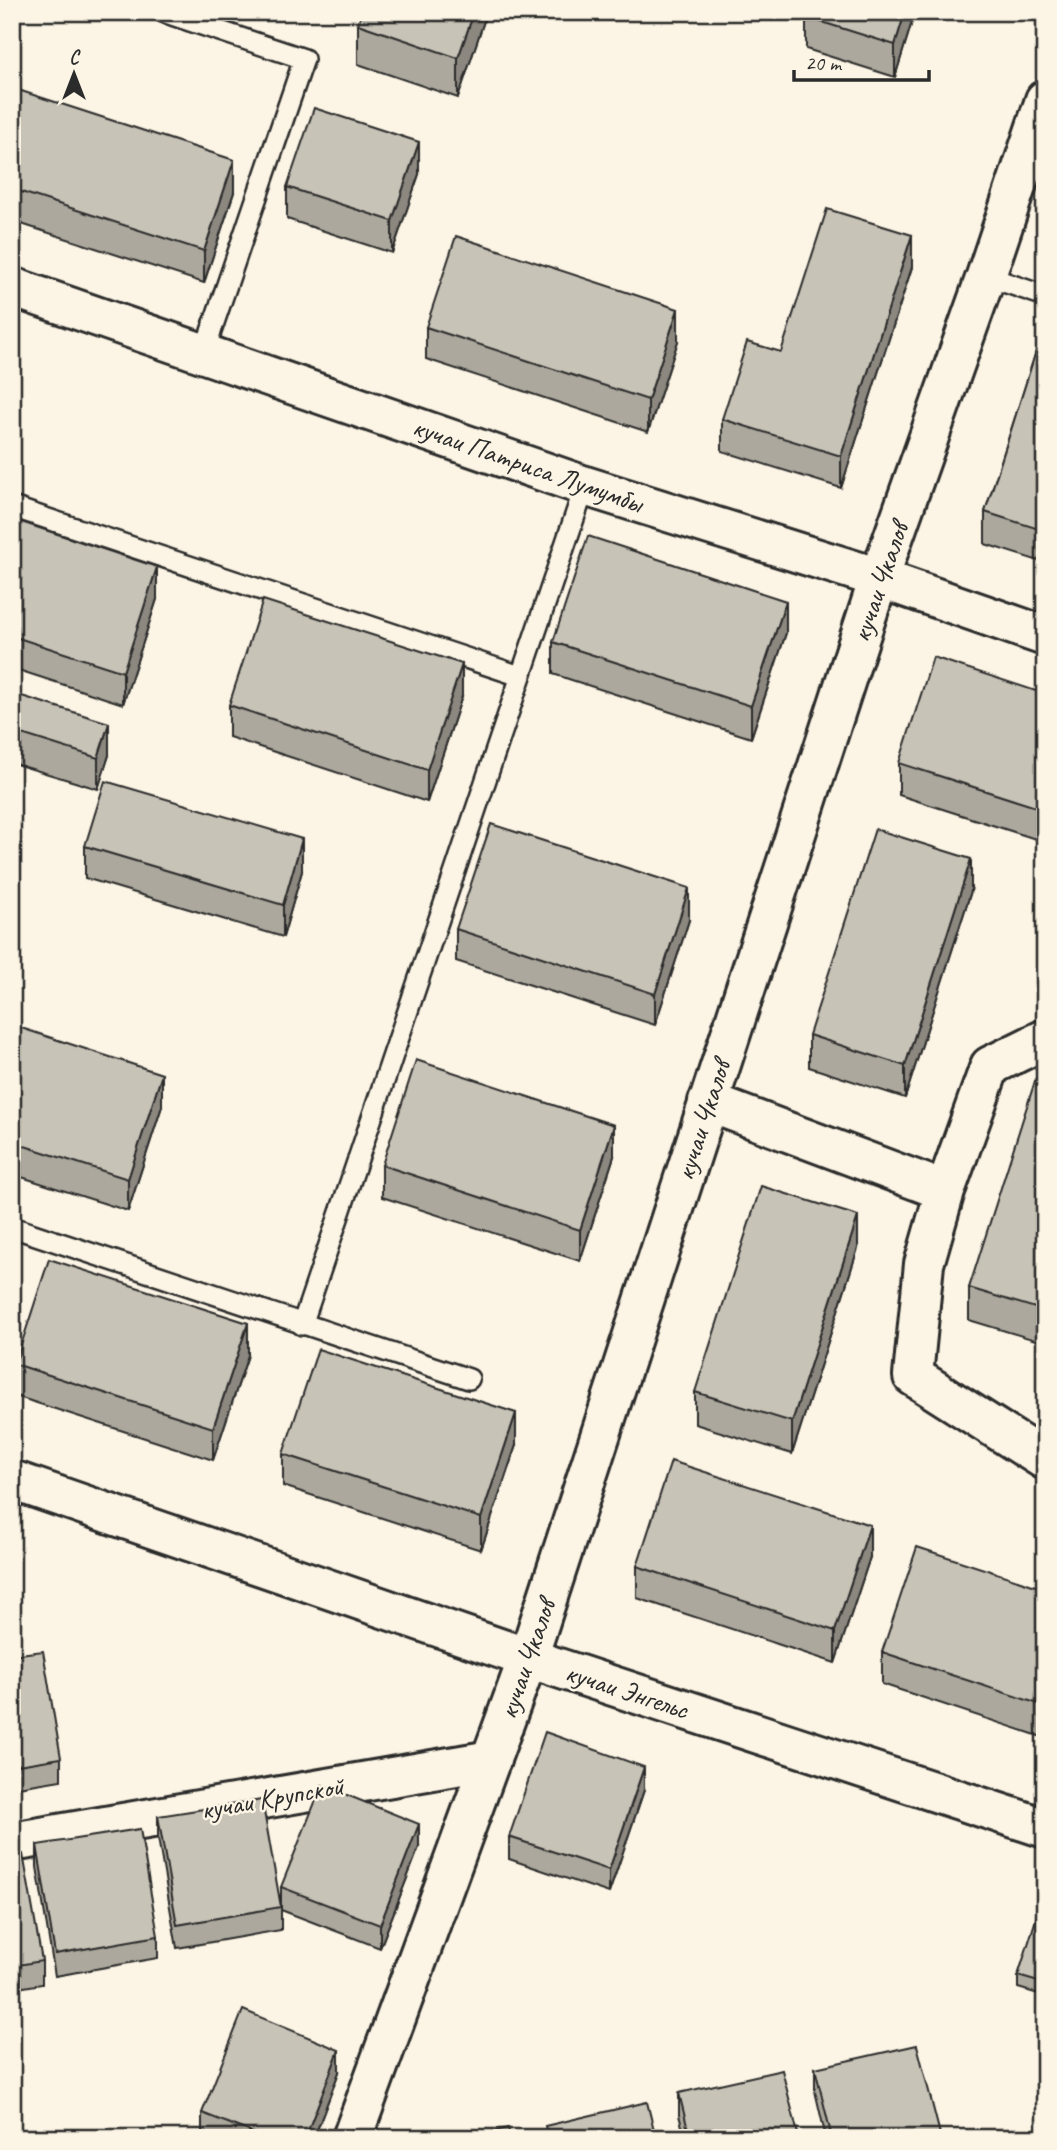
<svg xmlns="http://www.w3.org/2000/svg" width="1057" height="2150" font-family="Caveat,sans-serif">
	<style>
		.lines { fill: none; stroke-linecap: round; stroke-linejoin: round }
		.service-casing { stroke: #2b2b2b; stroke-width: 24 }
		.minor-casing { stroke: #2b2b2b; stroke-width: 44 }
		.tertiary-casing { stroke: #2b2b2b; stroke-width: 44 }
		.service { stroke: #fcf5e5; stroke-width: 19 }
		.minor { stroke: #fcf5e5; stroke-width: 38 }
		.tertiary { stroke: #fcf5e5; stroke-width: 38 }
		.wall { fill: #aca89d; stroke: #2b2b2b; stroke-width: 2 }
		.shaded-wall { fill: #8c8880; stroke: #2b2b2b; stroke-width: 2 }
		.building { fill: #c8c3b7; stroke: #2b2b2b; stroke-width: 2 }
		.labels { text-anchor: middle; stroke-width: 5; stroke-linejoin: round; paint-order: stroke }
		.street-label { font-size: 28px; fill: #2b2b2b; stroke: #fcf5e5 }
	</style>
	<rect width="100%" height="100%" fill="#fcf5e5"/>
	<filter id="ink" filterUnits="userSpaceOnUse"><feTurbulence type="fractalNoise" baseFrequency=".0143" numOctaves="2"/><feDisplacementMap in="SourceGraphic" scale="14" xChannelSelector="R" yChannelSelector="G"/><feConvolveMatrix kernelMatrix="1 2 1 2 8 2 1 2 1" color-interpolation-filters="sRGB"/></filter>
	<g filter="url(#ink)">
		<g class="lines">
			<defs>
				<g id="service">
					<path d="M163 12 304 59 204 352"/>
					<path d="M986 276 1045 296"/>
					<path d="M12 507 520 676"/>
					<path d="M12 1227 469 1379"/>
					<path d="M302 1325 585 486"/>
				</g>
				<g id="minor">
					<path d="M879 578 1045 636"/>
					<path d="M1045 1039 990 1066 945 1191 924 1264 913 1376 1045 1460"/>
					<path d="M708 1102 945 1191"/>
					<path d="M12 1480 528 1658 1045 1828"/>
					<path d="M12 1842 491 1760"/>
				</g>
				<g id="tertiary">
					<path d="M12 287 585 486 879 578"/>
					<path d="M352 2138 528 1658 879 578 986 276 1045 100"/>
				</g>
			</defs>
			<use href="#service" class="service-casing"/>
			<use href="#minor" class="minor-casing"/>
			<use href="#tertiary" class="tertiary-casing"/>
			<use href="#service" class="service"/>
			<use href="#minor" class="minor"/>
			<use href="#tertiary" class="tertiary"/>
		</g>
		<g class="wall">
			<path d="M487 12 458 98 358 64V24Z"/>
			<path d="M915 12 895 77 806 49V17Z"/>
			<path d="M12 88 234 192 204 283 12 221Z"/>
			<path d="M419 174 392 253 287 219V187Z"/>
			<path d="M912 267 841 488 722 451V419L781 352Z"/>
			<path d="M1045 323V563L985 544V512Z"/>
			<path d="M426 327 678 341 648 432 426 359Z"/>
			<path d="M12 519 157 599 123 704 12 668Z"/>
			<path d="M786 633 751 738 553 674V642Z"/>
			<path d="M12 693 109 755 98 789 12 763Z"/>
			<path d="M1045 694V842L899 795V763Z"/>
			<path d="M462 696 427 802 229 737V705Z"/>
			<path d="M85 846 302 871 283 937 85 878Z"/>
			<path d="M971 891 905 1098 809 1067V1035Z"/>
			<path d="M689 920 655 1025 456 961V929Z"/>
			<path d="M12 1025 162 1106 128 1211 12 1174Z"/>
			<path d="M1045 1084V1343L969 1320V1288Z"/>
			<path d="M614 1156 580 1261 382 1197V1165Z"/>
			<path d="M858 1248 792 1454 695 1424V1392Z"/>
			<path d="M248 1355 213 1460 15 1396V1364Z"/>
			<path d="M516 1445 481 1550 283 1486V1454Z"/>
			<path d="M870 1557 835 1663 637 1598V1566Z"/>
			<path d="M1045 1589V1738L882 1684V1652Z"/>
			<path d="M12 1655 61 1758V1780L12 1788Z"/>
			<path d="M644 1790 609 1893 509 1859V1837Z"/>
			<path d="M158 1816 281 1907V1930L177 1948 158 1838Z"/>
			<path d="M37 1845 158 1936V1958L55 1976 37 1867Z"/>
			<path d="M419 1847 380 1948 281 1910V1887Z"/>
			<path d="M12 1855 42 1961V1984L12 1989Z"/>
			<path d="M1045 1898V1996L1018 1988V1976Z"/>
			<path d="M815 2068 941 2138H826L815 2091Z"/>
			<path d="M339 2072 314 2138H208L202 2136V2113Z"/>
			<path d="M679 2093 799 2138H685L679 2115Z"/>
		</g>
		<g class="shaded-wall">
			<path d="M474 12H487L458 98V58Z"/>
			<path d="M905 12H915L895 77V45Z"/>
			<path d="M419 142V174L392 253V221Z"/>
			<path d="M234 160V192L204 283V251Z"/>
			<path d="M912 235V267L841 488V456Z"/>
			<path d="M678 309V341L648 432V400Z"/>
			<path d="M157 567V599L123 704V672Z"/>
			<path d="M786 601V633L751 738V706Z"/>
			<path d="M462 664V696L427 802V770Z"/>
			<path d="M109 723V755L98 789V758Z"/>
			<path d="M302 839V871L283 937V905Z"/>
			<path d="M971 859V891L905 1098V1066Z"/>
			<path d="M689 888V920L655 1025V994Z"/>
			<path d="M162 1074V1106L128 1211V1179Z"/>
			<path d="M614 1125V1156L580 1261V1230Z"/>
			<path d="M858 1216V1248L792 1454V1422Z"/>
			<path d="M248 1323V1355L213 1460V1428Z"/>
			<path d="M516 1413V1445L481 1550V1518Z"/>
			<path d="M870 1525V1557L835 1663V1631Z"/>
			<path d="M644 1767V1790L609 1893V1870Z"/>
			<path d="M419 1824V1847L380 1948V1925Z"/>
			<path d="M339 2050V2072L314 2138H305Z"/>
		</g>
		<g class="building">
			<path d="M362 12H474L458 58 358 24Z"/>
			<path d="M808 12H905L895 45 806 17Z"/>
			<path d="M12 88 234 160 204 251 12 189Z"/>
			<path d="M314 108 419 142 392 221 287 187Z"/>
			<path d="M827 209 912 235 841 456 722 419 747 342 781 352Z"/>
			<path d="M456 236 678 309 648 400 426 327Z"/>
			<path d="M1045 323V531L985 512Z"/>
			<path d="M12 519 157 567 123 672 12 636Z"/>
			<path d="M588 536 786 601 751 706 553 642Z"/>
			<path d="M263 600 462 664 427 770 229 705Z"/>
			<path d="M933 657 1045 694V810L899 763Z"/>
			<path d="M12 693 109 723 98 758 12 731Z"/>
			<path d="M105 781 302 839 283 905 85 846Z"/>
			<path d="M491 824 689 888 655 994 456 929Z"/>
			<path d="M875 829 971 859 905 1066 809 1035Z"/>
			<path d="M12 1025 162 1074 128 1179 12 1142Z"/>
			<path d="M416 1060 614 1125 580 1230 382 1165Z"/>
			<path d="M1035 1081 1045 1084V1311L969 1288Z"/>
			<path d="M761 1186 858 1216 792 1422 695 1392Z"/>
			<path d="M49 1259 248 1323 213 1428 15 1364Z"/>
			<path d="M318 1349 516 1413 481 1518 283 1454Z"/>
			<path d="M671 1461 870 1525 835 1631 637 1566Z"/>
			<path d="M917 1547 1045 1589V1706L882 1652Z"/>
			<path d="M43 1651 61 1758 12 1766V1655Z"/>
			<path d="M545 1732 644 1767 609 1870 509 1837Z"/>
			<path d="M322 1785 419 1824 380 1925 281 1887Z"/>
			<path d="M262 1800 281 1907 177 1925 158 1816Z"/>
			<path d="M140 1829 158 1936 55 1954 37 1845Z"/>
			<path d="M23 1854 42 1961 12 1966V1855Z"/>
			<path d="M1043 1897 1045 1898V1984L1018 1976Z"/>
			<path d="M243 2010 339 2050 305 2138H266L202 2113Z"/>
			<path d="M917 2045 941 2138H832L815 2068Z"/>
			<path d="M782 2070 799 2138H690L679 2093Z"/>
			<path d="M647 2102 656 2138H548L545 2126Z"/>
			<path d="M508 2128 511 2138H464Z"/>
		</g>
	</g>
	<g class="labels">
		<g class="street-label">
			<text transform="translate(528 464) rotate(19)" y="10">кучаи Патриса Лумумбы</text>
			<text transform="translate(879 582) rotate(-71)" y="10">кучаи Чкалов</text>
			<text transform="translate(702 1120) rotate(-72)" y="10">кучаи Чкалов</text>
			<text transform="translate(526 1659) rotate(-71)" y="10">кучаи Чкалов</text>
			<text transform="translate(627 1690) rotate(18)" y="10">кучаи Энгельс</text>
			<text transform="translate(272 1797) rotate(-10)" y="10">кучаи Крупской</text>
		</g>
	</g>
	<rect width="1057" height="2150" fill="none" stroke="#fcf5e5" stroke-width="42"/>
	<rect x="21" y="21" width="1015" height="2108" fill="none" stroke="#2b2b2b" stroke-width="2.5" filter="url(#ink)"/>
	<g transform="translate(74 74)" stroke="#fcf5e5" stroke-width="5" paint-order="stroke">
	<path d="M0-5L12 26L0 18L-12 26Z" fill="#2b2b2b"/>
	<text y="-10" font-size="19" font-weight="bold" text-anchor="middle" fill="#2b2b2b">С</text>
	</g>
	<path d="M794 70v10h135v-10" fill="none" stroke="#2b2b2b" stroke-width="3.5"/>
	<text x="805" y="70" font-size="21" fill="#2b2b2b" stroke="#fcf5e5" stroke-width="5" paint-order="stroke">20 m</text>
</svg>
